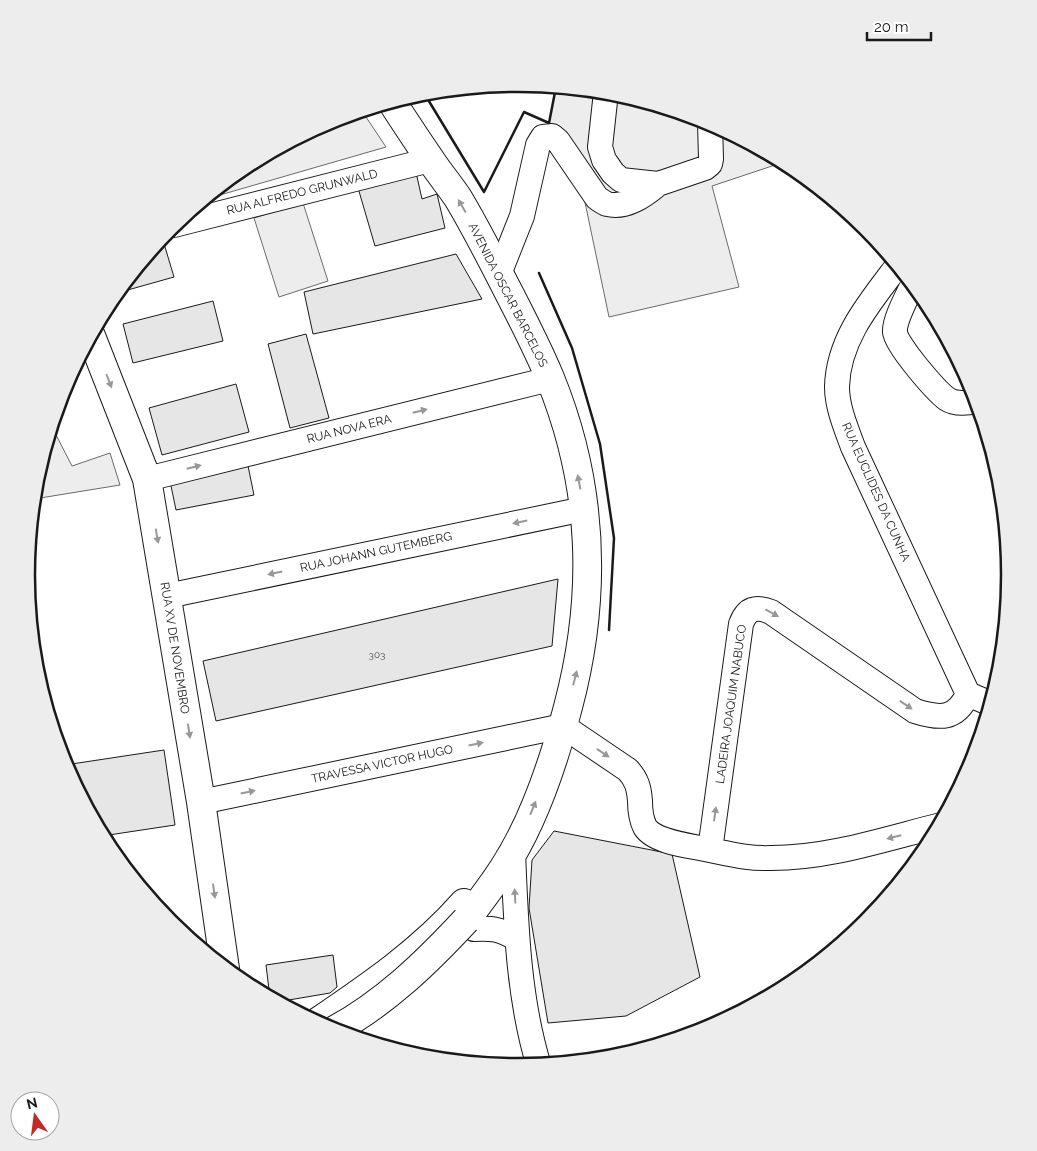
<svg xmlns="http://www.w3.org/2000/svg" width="1037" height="1151" viewBox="0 0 1037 1151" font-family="Raleway,sans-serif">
<rect width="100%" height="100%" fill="#fff"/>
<path fill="#ededed" stroke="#6a6a6a" d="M 556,87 L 615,93 L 707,121 L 784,162 L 712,186 L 739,287 L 609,317 L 582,188 L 584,176 L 549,123 Z
M 362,111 L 386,147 L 213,197 L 212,193 L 245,166 L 330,121 Z
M 303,203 L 328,281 L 279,297 L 254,218 Z
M 52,427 L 72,466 L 110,453 L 120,485 L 34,499 L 36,479 Z"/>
<path fill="#e6e6e6" stroke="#1a1a1a" d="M 415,168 L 422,199 L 437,194 L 445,228 L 375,246 L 356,181 Z
M 162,237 L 174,277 L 117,293 Z
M 456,254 L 482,299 L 313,334 L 304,292 Z
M 213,301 L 223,341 L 133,363 L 123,324 Z
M 306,334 L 329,418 L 290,428 L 268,344 Z
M 236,384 L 249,432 L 162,455 L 149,408 Z
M 248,466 L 254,495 L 176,510 L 170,481 Z
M 558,579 L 552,646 L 216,721 L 203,661 Z
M 164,750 L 175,825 L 102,836 L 65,765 Z
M 554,831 L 672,854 L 700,977 L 626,1016 L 548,1023 L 529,908 L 532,860 Z
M 333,955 L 337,987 L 330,993 L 277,1002 L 270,998 L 266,965 Z"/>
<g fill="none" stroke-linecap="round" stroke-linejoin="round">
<g stroke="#1a1a1a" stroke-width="26">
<path id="minor" d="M 606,92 L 600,147 L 604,160 L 613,173 L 621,180 L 658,184 L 705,168 L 710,164 L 711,159 L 710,123
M 174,225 L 430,160
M 898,265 C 870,302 838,339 837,387 C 837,407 846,428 853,447 L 968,694
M 499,274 L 522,216 L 538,145 L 543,137 L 552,136 L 558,141 L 597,198 C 600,200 604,203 607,204 C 626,209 645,195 658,184
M 913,284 C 908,295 894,320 895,332 C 896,345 936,391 947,399 C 956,405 968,403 977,401
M 147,479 L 550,379
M 167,596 L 584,509
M 968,694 L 991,704
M 201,802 L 563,726 L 628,770 C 637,780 639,788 640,801 C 640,810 641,819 645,827 C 655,843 693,846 710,850 L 741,624 C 747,608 756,606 771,612 L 915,711 C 940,719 956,720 968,694
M 710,850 C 730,854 750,859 771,858 C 829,858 885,839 941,825
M 513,852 C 516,923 518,998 539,1066
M 474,929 C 493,928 500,929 517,939"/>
</g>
<g stroke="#1a1a1a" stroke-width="30">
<path id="major" d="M 392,102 C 405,122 418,142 432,162 C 440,174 450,186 458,198 C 476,228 491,258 507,289 C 522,318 537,347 550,378 C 594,486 598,594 568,707 C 554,761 534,822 503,869 C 492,886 479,903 466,920
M 91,336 L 147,479 L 201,802 L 225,969
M 316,1023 C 369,987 422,951 464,903"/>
</g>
<use href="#minor" stroke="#fff" stroke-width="24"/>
<use href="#major" stroke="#fff" stroke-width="28"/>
<g stroke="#1a1a1a" stroke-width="30" stroke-linecap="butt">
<path id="major-bridge" d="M 333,1031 C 385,1003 427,962 466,920"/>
</g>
<use href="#major-bridge" stroke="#fff" stroke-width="28"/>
<path stroke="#1a1a1a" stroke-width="2.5" d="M 424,93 L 484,192 L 524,112 L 549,123 L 556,87
M 539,273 L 572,348 L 600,444 L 614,538 L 609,630"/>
</g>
<defs><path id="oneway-solid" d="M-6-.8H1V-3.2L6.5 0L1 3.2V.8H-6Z" transform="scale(1.25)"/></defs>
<g fill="#989898">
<use href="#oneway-solid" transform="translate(462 206) rotate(-120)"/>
<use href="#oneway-solid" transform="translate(109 381) rotate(69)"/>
<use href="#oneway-solid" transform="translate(420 411) rotate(-14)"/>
<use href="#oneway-solid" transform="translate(194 467) rotate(-14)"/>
<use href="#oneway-solid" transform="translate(579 482) rotate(-101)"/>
<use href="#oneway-solid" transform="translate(520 522) rotate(168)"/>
<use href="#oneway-solid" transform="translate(157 536) rotate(80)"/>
<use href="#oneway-solid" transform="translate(275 573) rotate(168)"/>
<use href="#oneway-solid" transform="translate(772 613) rotate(29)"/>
<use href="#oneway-solid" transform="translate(575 678) rotate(-76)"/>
<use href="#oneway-solid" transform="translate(906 705) rotate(34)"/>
<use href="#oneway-solid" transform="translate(189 731) rotate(81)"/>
<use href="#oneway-solid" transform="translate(476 744) rotate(-12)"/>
<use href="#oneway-solid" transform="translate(603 753) rotate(34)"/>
<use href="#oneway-solid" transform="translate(248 792) rotate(-12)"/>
<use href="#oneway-solid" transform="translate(533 808) rotate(-68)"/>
<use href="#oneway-solid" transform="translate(715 814) rotate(-82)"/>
<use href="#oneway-solid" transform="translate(894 837) rotate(166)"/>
<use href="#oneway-solid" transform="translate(214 891) rotate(82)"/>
<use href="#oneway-solid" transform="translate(515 896) rotate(-93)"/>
</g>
<g text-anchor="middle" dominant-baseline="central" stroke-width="4" stroke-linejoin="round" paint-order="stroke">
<g font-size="10" fill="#4d4d4d">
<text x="377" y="654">303</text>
</g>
<g font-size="12" fill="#1a1a1a" stroke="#fff">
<text transform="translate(302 192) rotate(-14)">RUA ALFREDO GRUNWALD</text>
<text transform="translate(508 295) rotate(63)">AVENIDA OSCAR BARCELOS</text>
<text transform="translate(349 429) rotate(-14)">RUA NOVA ERA</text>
<text transform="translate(876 492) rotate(66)">RUA EUCLIDES DA CUNHA</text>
<text transform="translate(376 552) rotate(-12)">RUA JOHANN GUTEMBERG</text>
<text transform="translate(175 648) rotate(81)">RUA XV DE NOVEMBRO</text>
<text transform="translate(731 704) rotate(-82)">LADEIRA JOAQUIM NABUCO</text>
<text transform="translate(382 764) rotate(-12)">TRAVESSA VICTOR HUGO</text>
</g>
</g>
<path d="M0 0H1037V1151H0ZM35 575a483 483 0 1 1 966 0a483 483 0 1 1-966 0Z" fill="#ededed" fill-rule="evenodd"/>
<path fill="none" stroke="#1a1a1a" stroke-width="2.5" d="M35 575a483 483 0 1 1 966 0a483 483 0 1 1-966 0Z"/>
<g transform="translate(35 1116) rotate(346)"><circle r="24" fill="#ffffff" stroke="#a3a3a3"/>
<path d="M0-4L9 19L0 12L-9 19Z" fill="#c62828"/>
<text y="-8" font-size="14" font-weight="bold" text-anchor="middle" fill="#1a1a1a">N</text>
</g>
<path d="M867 32v8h64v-8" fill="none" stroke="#1a1a1a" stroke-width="2.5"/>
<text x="874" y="32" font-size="15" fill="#1a1a1a" stroke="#ffffff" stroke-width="4" paint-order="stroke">20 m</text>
</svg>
